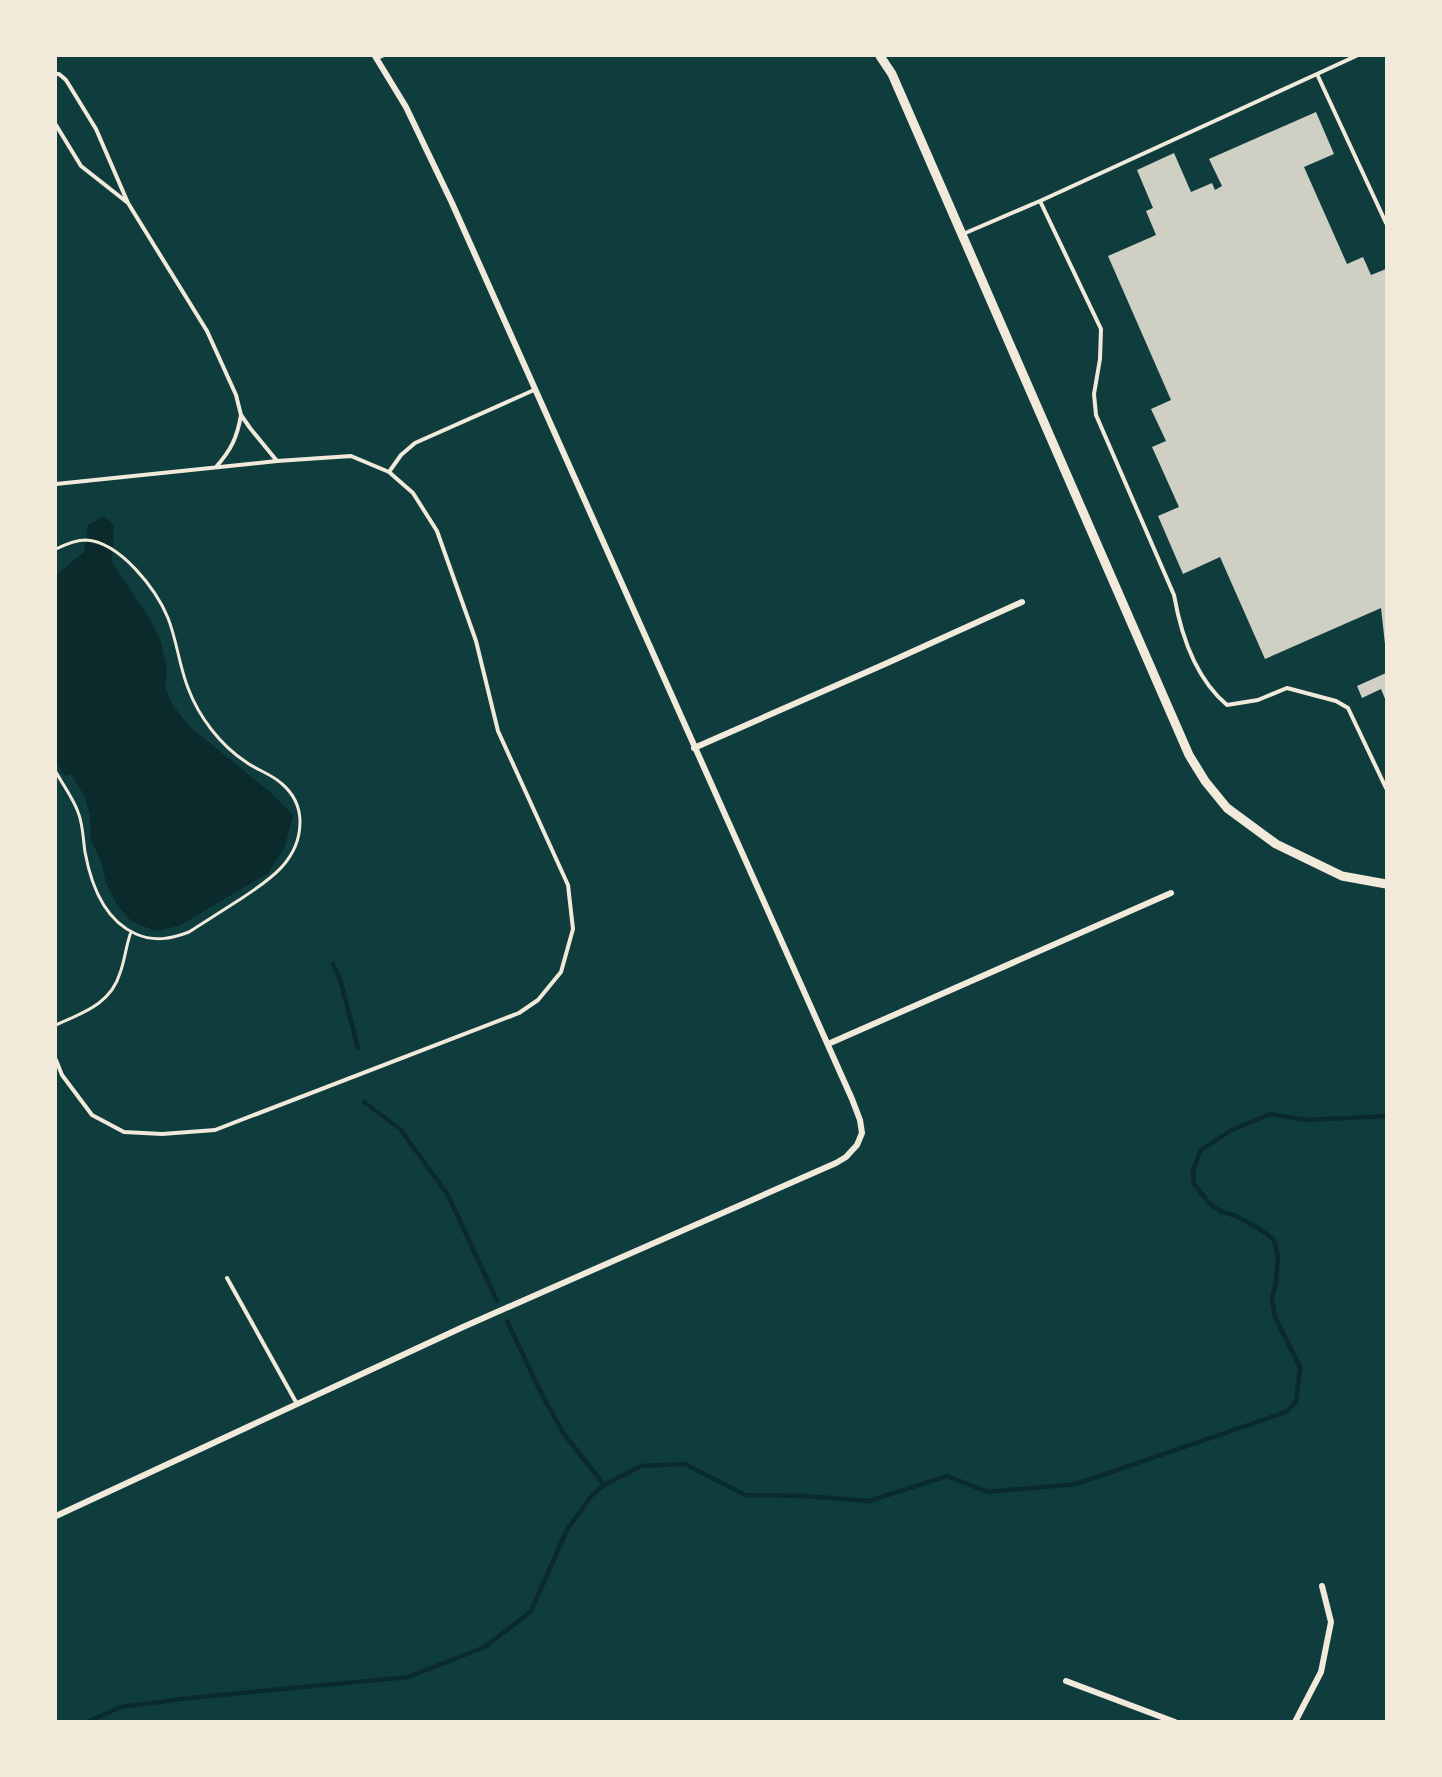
<svg xmlns="http://www.w3.org/2000/svg" width="1442" height="1777" viewBox="0 0 1442 1777" font-family="Georgia,serif">
<rect width="100%" height="100%" fill="#0f3d3e"/>
<path fill="#0a2a2b" d="M 104,516 L 114,525 L 112,562 L 149,618 L 160,639 L 167,669 L 165,687 L 172,704 L 189,726 L 270,792 L 293,815 L 285,847 L 268,873 L 179,926 L 155,931 L 131,921 L 117,905 L 106,883 L 102,864 L 91,840 L 90,816 L 85,797 L 71,774 L 65,776 L 56,762 L 56,575 L 84,552 L 88,525 Z"/>
<g fill="none" stroke-linecap="round" stroke-linejoin="round">
<path stroke="#0a2a2b" stroke-width="4.5" d="M 333,964 L 340,979 L 358,1048
M 364,1102 L 400,1129 L 448,1195 L 497,1301
M 507,1321 L 543,1397 L 564,1434 L 604,1485
M 87,1722 L 121,1707 L 189,1698 L 408,1677 L 485,1647 L 531,1611 L 567,1530 L 592,1495 L 604,1485 L 641,1466 L 685,1464 L 745,1495 L 804,1496 L 869,1501 L 947,1476 L 988,1492 L 1076,1484 L 1286,1412 L 1296,1402 L 1300,1367 L 1275,1317 L 1272,1298 L 1276,1282 L 1278,1257 L 1274,1240 L 1260,1229 L 1236,1216 L 1220,1211 L 1209,1203 L 1194,1184 L 1193,1171 L 1200,1151 L 1230,1131 L 1270,1114 L 1307,1120 L 1386,1116"/>
</g>
<path fill="#cfcfc3" d="M 1316,112 L 1334,154 L 1304,167 L 1347,264 L 1363,257 L 1371,275 L 1386,269 L 1386,644 L 1385,644 L 1381,608 L 1265,659 L 1220,557 L 1183,574 L 1158,516 L 1179,507 L 1152,447 L 1166,441 L 1151,409 L 1171,400 L 1108,256 L 1156,235 L 1146,211 L 1153,208 L 1137,170 L 1174,153 L 1191,192 L 1212,183 L 1215,190 L 1222,186 L 1209,159 Z
M 1386,673 L 1386,701 L 1381,689 L 1362,698 L 1357,686 Z"/>
<g fill="none" stroke-linecap="round" stroke-linejoin="round">
<path stroke="#f1e9da" stroke-width="3" d="M 56,549 C 64,545 75,540 86,540 C 120,542 156,589 168,618 C 177,641 179,665 188,688 C 199,717 220,745 246,762 C 257,770 271,774 281,783 C 293,793 300,806 300,822 C 300,861 268,881 239,900 C 222,911 206,921 189,932 C 171,939 154,942 136,934 C 104,920 91,885 85,852 C 83,839 83,824 78,812 C 73,798 63,785 56,772
M 56,1025 C 82,1013 111,1004 120,973 C 125,960 126,945 131,932"/>
<path stroke="#f1e9da" stroke-width="4" d="M 1356,56 L 1317,74 L 1386,223
M 377,58 L 382,56
M 56,74 L 59,74 L 66,80 L 96,129 L 128,203 L 81,166 L 56,125
M 1040,201 L 1101,329 L 1100,359 L 1094,394 L 1096,415 L 1174,595 C 1181,635 1195,678 1227,705 L 1258,700 L 1287,688 L 1336,701 L 1348,708 L 1386,788
M 128,203 L 207,331 L 236,395 L 241,415 L 250,428 L 277,461
M 963,234 L 1040,201 L 1317,74
M 216,467 C 231,450 237,438 241,415
M 389,472 L 401,455 L 415,443 L 534,390
M 56,484 L 277,461 L 351,456 L 389,472 L 413,493 L 437,531 L 476,641 L 498,731 L 568,885 L 573,929 L 561,972 L 538,1000 L 519,1013 L 215,1130 L 162,1134 L 124,1132 L 92,1115 L 62,1075 L 56,1060
M 227,1278 L 297,1404"/>
<path stroke="#f1e9da" stroke-width="6" d="M 694,748 L 885,664 L 1022,602
M 828,1044 L 1171,893
M 56,1516 L 463,1327 L 836,1163 L 846,1157 L 857,1145 L 862,1133 L 860,1120 L 852,1099 L 452,203 L 406,107 L 375,56
M 1066,1681 L 1175,1722
M 1295,1722 L 1321,1672 L 1331,1622 L 1322,1586"/>
<path stroke="#f1e9da" stroke-width="9" d="M 880,56 L 892,74 L 1189,755 L 1205,781 L 1227,808 L 1276,844 L 1342,876 L 1386,884"/>
</g>
<rect width="1442" height="1777" fill="none" stroke="#f1e9da" stroke-width="114"/>
</svg>
